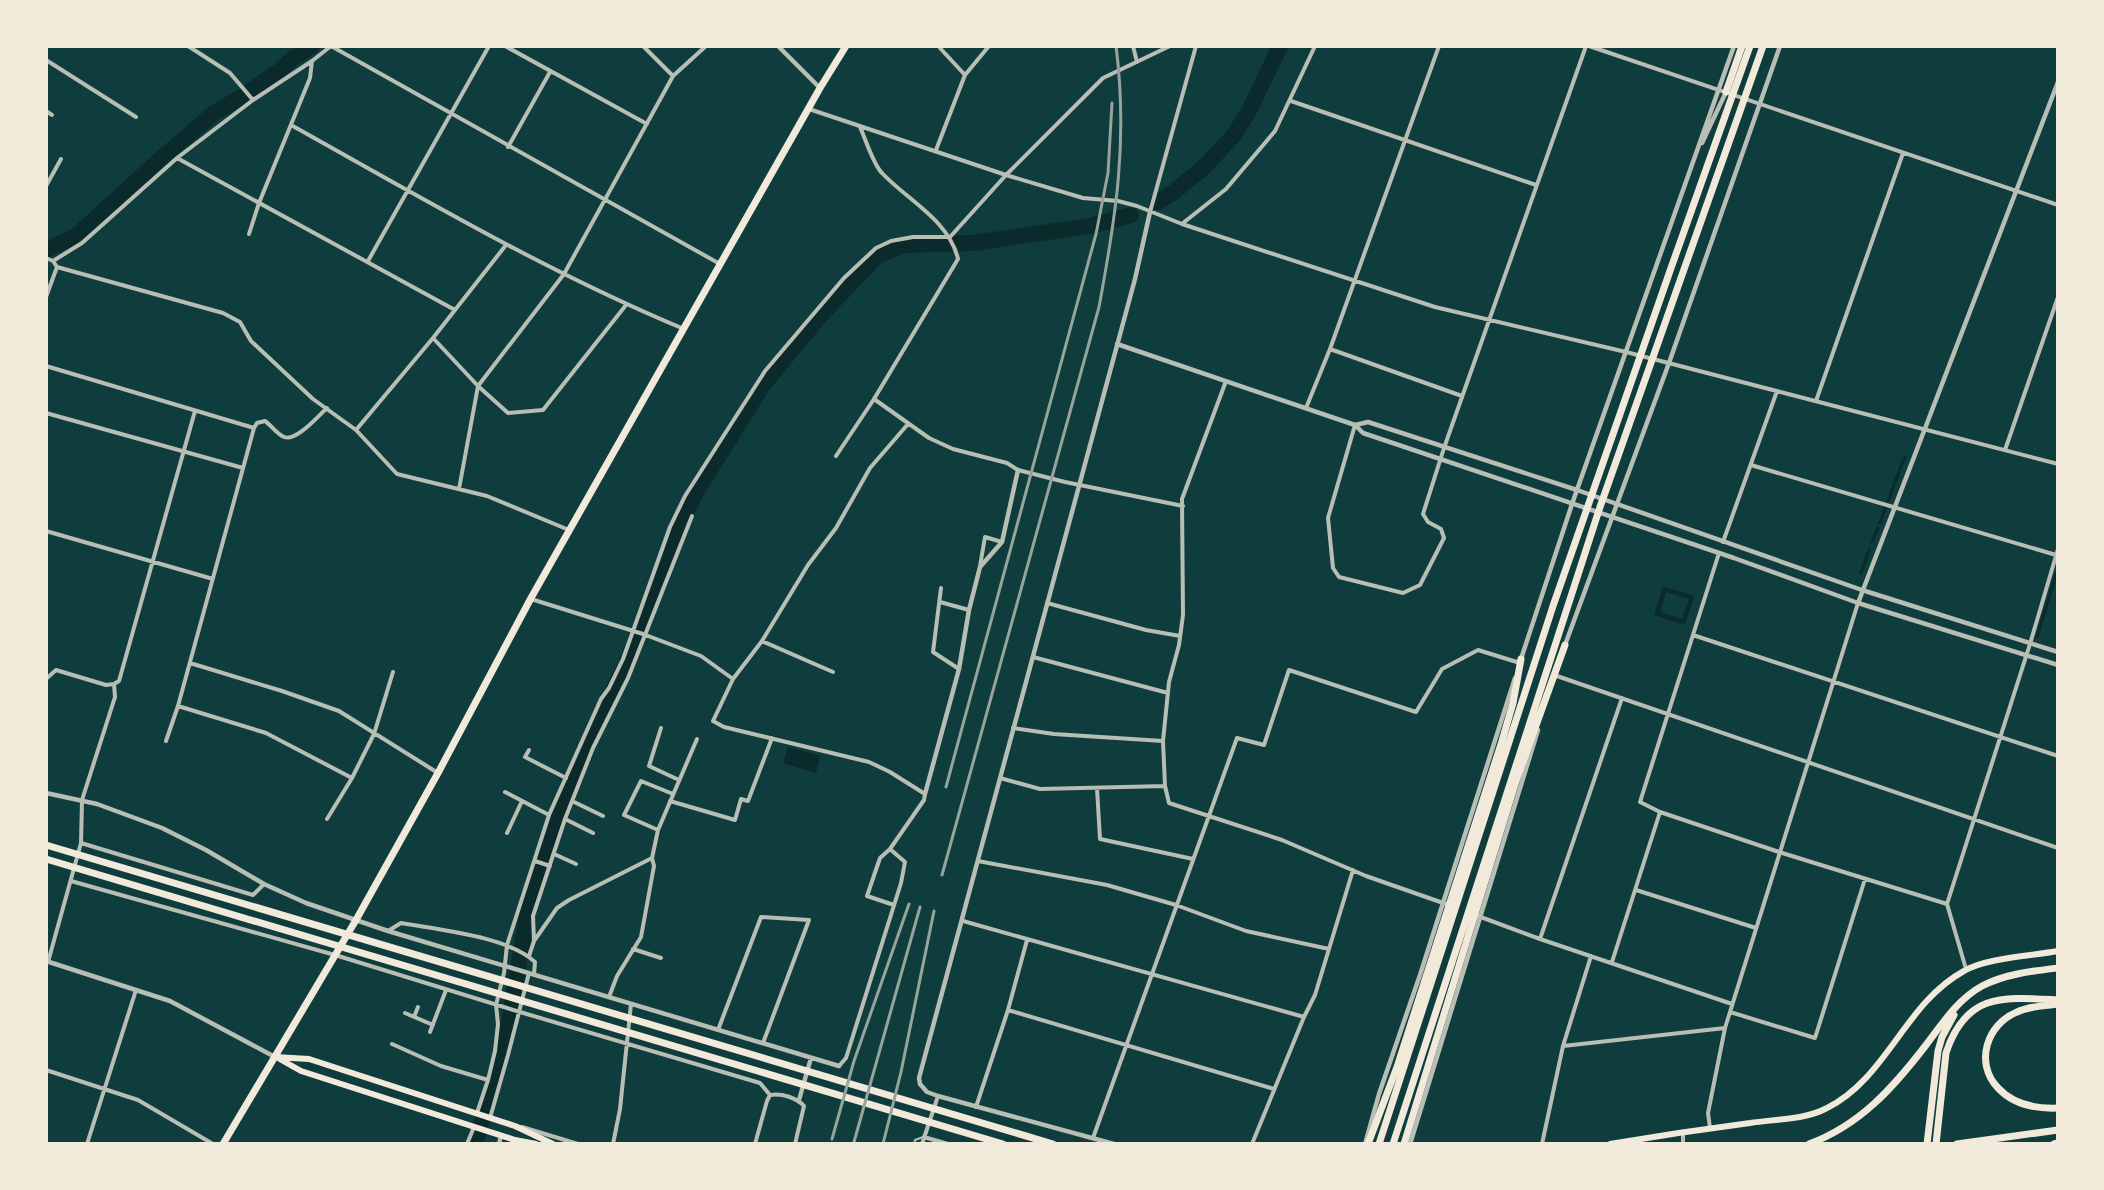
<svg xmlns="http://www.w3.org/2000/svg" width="2104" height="1190" viewBox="0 0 2104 1190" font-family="Arial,sans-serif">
<rect width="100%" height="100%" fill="#0f3d3e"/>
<path fill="#0a2a2b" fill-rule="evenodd" d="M 1663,586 L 1694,596 L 1685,625 L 1654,615 ZM 1666,592 L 1689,599 L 1682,619 L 1660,612 Z
M 788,747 L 820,756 L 816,773 L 783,763 Z"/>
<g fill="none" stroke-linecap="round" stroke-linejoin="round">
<path stroke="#0a2a2b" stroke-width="3" d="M 1900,469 L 1905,457
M 1888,501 L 1899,472
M 1880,523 L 1885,508
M 1872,542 L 1878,528
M 1861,573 L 1869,550
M 2037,637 L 2058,568"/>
<path stroke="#0a2a2b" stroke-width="16" d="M 1158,202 L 1174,192 L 1204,167 L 1234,135 L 1249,111 L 1280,46
M 46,250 L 76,236 L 165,155 L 214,113 L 240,98 L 279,71 L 293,58 L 312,46
M 475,1144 L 500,1062 L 509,1022 L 527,915 L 560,816 L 599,718 L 625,667 L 672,544 L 696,492 L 763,385 L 820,316 L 877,256 L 903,245 L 973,243 L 1090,226 L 1131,215"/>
<path stroke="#b8beb3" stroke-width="2" d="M 914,1144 L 915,1140 L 923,1137"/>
<path stroke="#b8beb3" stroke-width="4" d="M 188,46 L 230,73 L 253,100
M 505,46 L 647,124
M 643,46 L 673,76
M 942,46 L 940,48 L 965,75
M 1133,46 L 1137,62
M 1589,46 L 2058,205
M 46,60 L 136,117
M 1291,101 L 1536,185
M 809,109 L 1006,175 L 1083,198 L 1118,201 L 1137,206 L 1182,224 L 1435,307 L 1626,352 L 2058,464
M 46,111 L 52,115
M 291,125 C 420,197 547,272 684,329
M 508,147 L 550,72
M 936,150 L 965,75 L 989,46
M 177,158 L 455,310
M 46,186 L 61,159
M 1150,212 L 1196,46
M 1183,223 L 1226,189 L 1275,131 L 1315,46
M 249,234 L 259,203 L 310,78 L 312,61
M 46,258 L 53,261 L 57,267 L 46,297
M 53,261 L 82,243 L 177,158 L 253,100 L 312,61 L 331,46 L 720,264
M 368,261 L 489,46
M 57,267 L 223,313 L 240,322 L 251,341 L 313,399 L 356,430 L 397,474 L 487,496 L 569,530
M 433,338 L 478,386 L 508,413 L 543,410 L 626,305
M 1330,349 L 1462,396
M 46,366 L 254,428
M 1226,381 L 1182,499 L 1183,615 L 1179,645 L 1169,682 L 1163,741 L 1165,786 L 1169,803 L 1282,840 L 1366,876 L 1446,904
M 874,399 L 929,438 L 953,449 L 1007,463 L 1018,470 L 1065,482 L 1183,506
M 1816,401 L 1903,153
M 1306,408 L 1330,349 L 1439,46
M 46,413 L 243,468
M 1355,425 L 1328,518 L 1333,568 L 1339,577 L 1403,593 L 1420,585 L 1444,538 L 1441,529 L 1428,522 L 1423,514 L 1444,448 L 1586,46
M 356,430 L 433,338 L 506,245
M 2005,450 L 2058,297
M 836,456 L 874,399 L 958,259 C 949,220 907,200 882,173 C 873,164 866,140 860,127
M 1751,465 L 2056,555
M 459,489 L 478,386 L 564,274 L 673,76 L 706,46
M 46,531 L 213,579
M 1723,542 L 1777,391
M 1719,553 L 1640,802 L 1660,812 L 1779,852 L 1947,904 L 1966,969
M 980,566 L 985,537 L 1002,542
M 941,588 L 933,652 L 959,669
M 531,599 L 643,634 L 701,656 L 733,679
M 940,602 L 969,610
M 1047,603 L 1146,630 L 1180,636
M 1693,635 L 2058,756
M 762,641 L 833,672
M 1033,657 L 1168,693
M 190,663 L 282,691 L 339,711 L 438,773
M 1554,675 L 2058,848
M 46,679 L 56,670 L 106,685 L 114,684 L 119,681 L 195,411
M 178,706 L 266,733 L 352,778
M 661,728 L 649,766 L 679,780
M 1013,728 L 1054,734 L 1163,741
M 166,741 L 178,706 L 254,428 L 257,423 L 265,421 C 271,425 277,434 284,437 C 296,442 318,416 327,408
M 529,750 L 525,757 L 566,778
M 1000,778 L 1040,789 L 1165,786
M 1097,788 L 1100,839 L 1193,859
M 505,792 L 549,815
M 572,801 L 603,816
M 670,801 L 735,820 L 741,799 L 748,801 L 772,738
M 327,819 L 352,778 L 374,734 L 393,672
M 565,819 L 593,833
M 658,830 L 624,815 L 641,781 L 673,794
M 507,833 L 522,801
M 81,843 L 253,895 L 264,884
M 554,854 L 576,864
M 535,861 L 550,866
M 978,861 L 1107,885 L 1176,905 L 1246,931 L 1329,949
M 71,881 L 335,955 L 520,1012 L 760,1083 L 770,1095
M 1636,890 L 1756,928
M 1947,904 L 2030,644 L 2058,549
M 894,905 L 867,896 L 880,858 L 890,849 L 924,800 L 925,794 L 890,772 L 869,762 L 724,727 L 713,721 L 733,679 L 762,641 L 808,565 L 836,528 L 870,468 L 908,424
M 1478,916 L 1540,939 L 1732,1004
M 963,921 L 1304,1017
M 388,931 L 401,923 C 439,930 507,936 535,962 L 534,974
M 1540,939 L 1622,698
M 534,941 L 557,908 L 569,900 L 652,858 L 658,830 L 697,739
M 633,949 L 661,958
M 529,956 L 534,941 L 533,916 L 565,819 L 593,748 L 628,678 L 692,516
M 48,962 L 81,843 L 82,800 L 115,697 L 114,684
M 1612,962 L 1660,812
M 609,997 L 617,976 L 641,937 L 654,866 L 652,858
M 1008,1010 L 1274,1089
M 1730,1012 L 1815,1038 L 1865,879
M 405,1013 L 433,1025
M 414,1017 L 418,1007
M 718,1030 L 761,917 L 809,920 L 763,1043
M 430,1032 L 446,990
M 392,1044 L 441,1066 L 488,1080
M 1563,1046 L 1725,1028
M 839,1066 L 846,1058 L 901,883 L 905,862 L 890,849
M 46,1070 L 138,1100 L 213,1144
M 976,1107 L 1008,1010 L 1027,940
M 477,1113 L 488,1080 L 495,1051 L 498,1024 L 496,1005 L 504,973 L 507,945 L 549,815 L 601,699 L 609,688 L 623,659 L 670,527 L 685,496 L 765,371 L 844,278 L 876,248 L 891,241 L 913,237 L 950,237 L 1006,175 L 1103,78 L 1170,46
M 490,1118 L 508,1055 L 529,973
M 522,1127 L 578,1144
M 1710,1128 L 1708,1113 L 1725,1028 L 1858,603
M 1683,1132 L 1683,1144
M 924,1137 L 948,1144
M 1093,1138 L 1237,738 L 1264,745 L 1289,670 L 1416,712 L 1442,669 L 1478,650 L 1520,663
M 87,1144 L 136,990
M 467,1144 L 474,1127
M 613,1144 L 620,1109 L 631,1004
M 755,1144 L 767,1101 L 770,1095 C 782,1093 797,1098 804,1106 L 795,1144
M 922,1144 L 938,1096
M 1252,1144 L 1304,1017 L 1315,995 L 1353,870
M 1542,1144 L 1563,1046 L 1591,956"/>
<path stroke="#b8beb3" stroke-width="4.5" d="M 778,46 L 820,88
M 1702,143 L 1726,92
M 1117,344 L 1355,425 L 1363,433 L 1734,558 L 1858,603 L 2058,665
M 1355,425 L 1368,422 L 1577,490 L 1862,590 L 2058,652
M 1858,603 L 2058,82
M 1565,645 L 1669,363 L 1780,46
M 1520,662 L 1572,504 L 1734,46
M 46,793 L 97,804 L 162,828 L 206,850 L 264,884 L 306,903 L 388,931 L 839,1066
M 925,794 L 959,669 L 969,610 L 980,567 L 1002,542 L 1018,470
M 46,961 L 170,1001 L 275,1057
M 799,1100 L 811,1058
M 499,1144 L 501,1136
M 1114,1144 L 938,1096 L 927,1092 L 920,1084 L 919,1078 L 1135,279 L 1150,212
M 1365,1144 L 1379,1094 L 1420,975 L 1515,678
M 1410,1144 L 1538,730"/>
<path stroke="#f1e9da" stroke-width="6" d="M 275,1057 L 309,1059 L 515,1126 L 553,1144
M 278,1058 L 301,1071 L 515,1140 L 536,1144
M 1610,1144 C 1657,1136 1704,1129 1750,1123 C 1775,1119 1805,1120 1827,1108 C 1887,1078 1905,1003 1964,971 C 1986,958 2031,956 2058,951"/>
<path stroke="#f1e9da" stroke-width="7" d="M 223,1144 L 356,920 L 438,773 L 531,598 L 820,88 L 846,46"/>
<path stroke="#f1e9da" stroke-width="7" d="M 1726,92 L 1742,46
M 46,845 L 1053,1144
M 46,859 L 1003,1144
M 2058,1004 C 2044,1006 2029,1006 2017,1012 C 1987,1024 1974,1063 1998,1088 C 2013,1104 2036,1109 2058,1108
M 1368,1144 L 1397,1067 L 1502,741 L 1513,703 L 1521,659
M 1379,1144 L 1553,606 L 1671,268 L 1750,46
M 1393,1144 L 1600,507 L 1763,46
M 1404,1144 L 1516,781 L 1565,645
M 1809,1144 C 1860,1125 1893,1088 1926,1045 C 1942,1024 1958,999 1982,986 C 2005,974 2032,971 2058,968
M 1927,1144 L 1938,1051 L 1942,1037 L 1954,1015
M 1936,1144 L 1946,1053 C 1966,992 2004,997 2058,1000
M 1957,1144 L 2058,1130
M 2054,1144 L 2058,1143"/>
<path stroke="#97a49c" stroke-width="3" d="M 946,787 L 1096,234 L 1108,173 L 1112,103
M 942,875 L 1099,307 C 1116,216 1128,140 1116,46
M 832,1139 L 854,1061 L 909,904
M 854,1142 L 920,907
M 883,1144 L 901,1072 L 934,911"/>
</g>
<rect width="2104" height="1190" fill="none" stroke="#f1e9da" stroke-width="96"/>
</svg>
